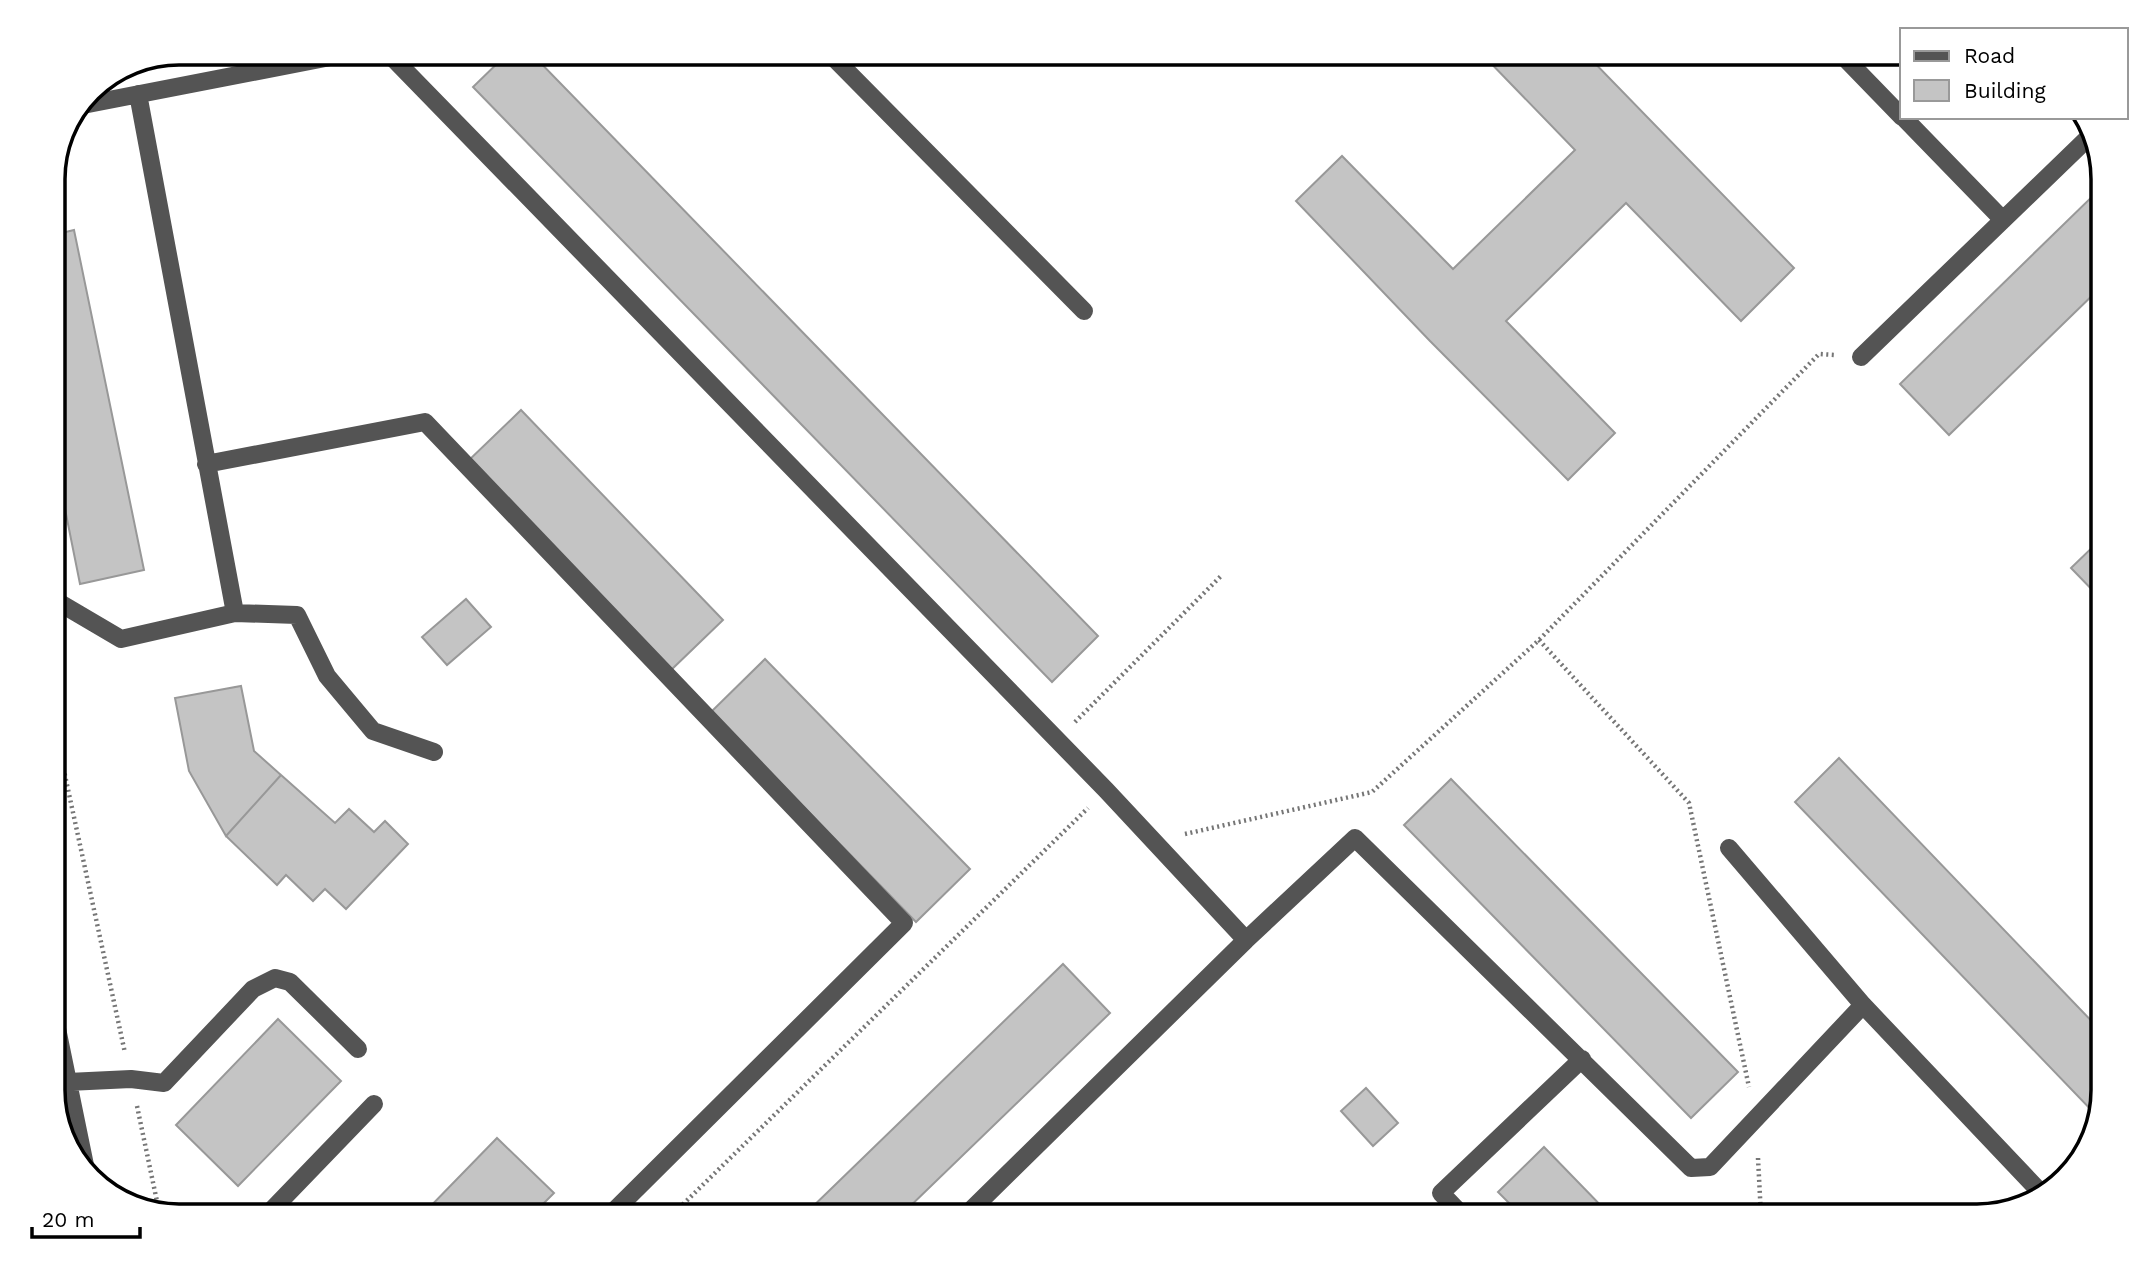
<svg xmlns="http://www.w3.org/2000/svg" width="2156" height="1269" viewBox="0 0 2156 1269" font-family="'Work Sans',sans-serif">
<rect width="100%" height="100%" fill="#fff"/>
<path fill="#c4c4c4" stroke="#989898" stroke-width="2" d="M 509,52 L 530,52 L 1098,636 L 1052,682 L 473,87 Z
M 726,52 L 752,52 L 739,65 Z
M 1480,52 L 1584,52 L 1794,268 L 1741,321 L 1626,203 L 1506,321 L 1615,433 L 1568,480 L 1430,341 L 1296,201 L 1342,156 L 1453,269 L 1575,150 Z
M 2103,186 L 2103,285 L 1949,435 L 1900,384 Z
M 74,230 L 144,570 L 80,584 L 53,449 L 53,235 Z
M 521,410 L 723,620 L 669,672 L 467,462 Z
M 2103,537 L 2103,601 L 2071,568 Z
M 466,599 L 491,627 L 447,665 L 422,637 Z
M 765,659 L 970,869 L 916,922 L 711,712 Z
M 241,686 L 254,751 L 281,775 L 226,836 L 189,771 L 175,698 Z
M 1839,758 L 2103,1033 L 2103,1091 L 2097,1116 L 1795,802 Z
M 281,775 L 335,823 L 349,809 L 374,832 L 385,821 L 408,844 L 346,909 L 325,889 L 313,901 L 286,875 L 277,885 L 226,836 Z
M 1451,779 L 1738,1072 L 1691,1118 L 1404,825 Z
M 1063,964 L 1110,1013 L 900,1216 L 803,1216 Z
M 278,1019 L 341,1081 L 238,1186 L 176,1125 Z
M 1366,1088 L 1398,1123 L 1373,1146 L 1341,1111 Z
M 497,1138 L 554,1193 L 531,1216 L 421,1216 Z
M 1544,1147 L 1611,1216 L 1522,1216 L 1498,1192 Z"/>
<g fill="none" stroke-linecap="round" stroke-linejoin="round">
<path stroke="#767676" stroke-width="4.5" stroke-dasharray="2 3.5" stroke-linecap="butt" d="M 1539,640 L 1689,803 L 1749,1087
M 53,720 L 125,1053
M 1075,722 L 1221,576
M 1185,834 L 1372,792 L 1539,640 L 1819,354 L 1835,355
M 137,1106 L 159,1211
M 1758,1158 L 1761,1216
M 671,1216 L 1088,808"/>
<path stroke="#545454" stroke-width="18" d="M 387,52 L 1106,790 L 1246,940
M 828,52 L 1084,311
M 1839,52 L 1902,117
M 138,94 L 235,613 L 297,615 L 327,676 L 373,731 L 434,752
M 83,105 L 356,52
M 1903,117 L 2003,220
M 1861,357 L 2092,134
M 206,464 L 425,422 L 904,923 L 609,1216
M 53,599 L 121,639 L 235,613
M 1729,848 L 1863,1005 L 2044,1196
M 53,1009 L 86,1170
M 68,1082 L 131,1079 L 164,1083 L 253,989 L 275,978 L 290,982 L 358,1049
M 266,1216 L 374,1104
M 965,1216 L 1246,940 L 1355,838 L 1691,1168 L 1710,1167 L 1863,1005
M 1463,1216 L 1441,1193 L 1582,1059"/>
</g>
<path d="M0 0H2156V1269H0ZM179 65H1977A114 114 0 0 1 2091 179V1090A114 114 0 0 1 1977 1204H179A114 114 0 0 1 65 1090V179A114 114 0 0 1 179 65Z" fill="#fff" fill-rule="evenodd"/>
<path fill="none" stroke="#000" stroke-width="3.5" d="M179 65H1977A114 114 0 0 1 2091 179V1090A114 114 0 0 1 1977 1204H179A114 114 0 0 1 65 1090V179A114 114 0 0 1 179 65Z"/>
<rect x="1900" y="28" width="228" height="91" fill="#ffffff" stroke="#999999" stroke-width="2"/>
<rect x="1914" y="51" width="35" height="10" fill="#545454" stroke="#999999" stroke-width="2"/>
<text x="1964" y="63" font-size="21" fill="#000000">Road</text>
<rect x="1914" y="80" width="35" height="21" fill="#c4c4c4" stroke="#999999" stroke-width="2"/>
<text x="1964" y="98" font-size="21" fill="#000000">Building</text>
<path d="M32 1227v10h108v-10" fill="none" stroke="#000000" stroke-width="3.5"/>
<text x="42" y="1227" font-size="21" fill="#000000" stroke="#ffffff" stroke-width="5" paint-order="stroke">20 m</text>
</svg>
